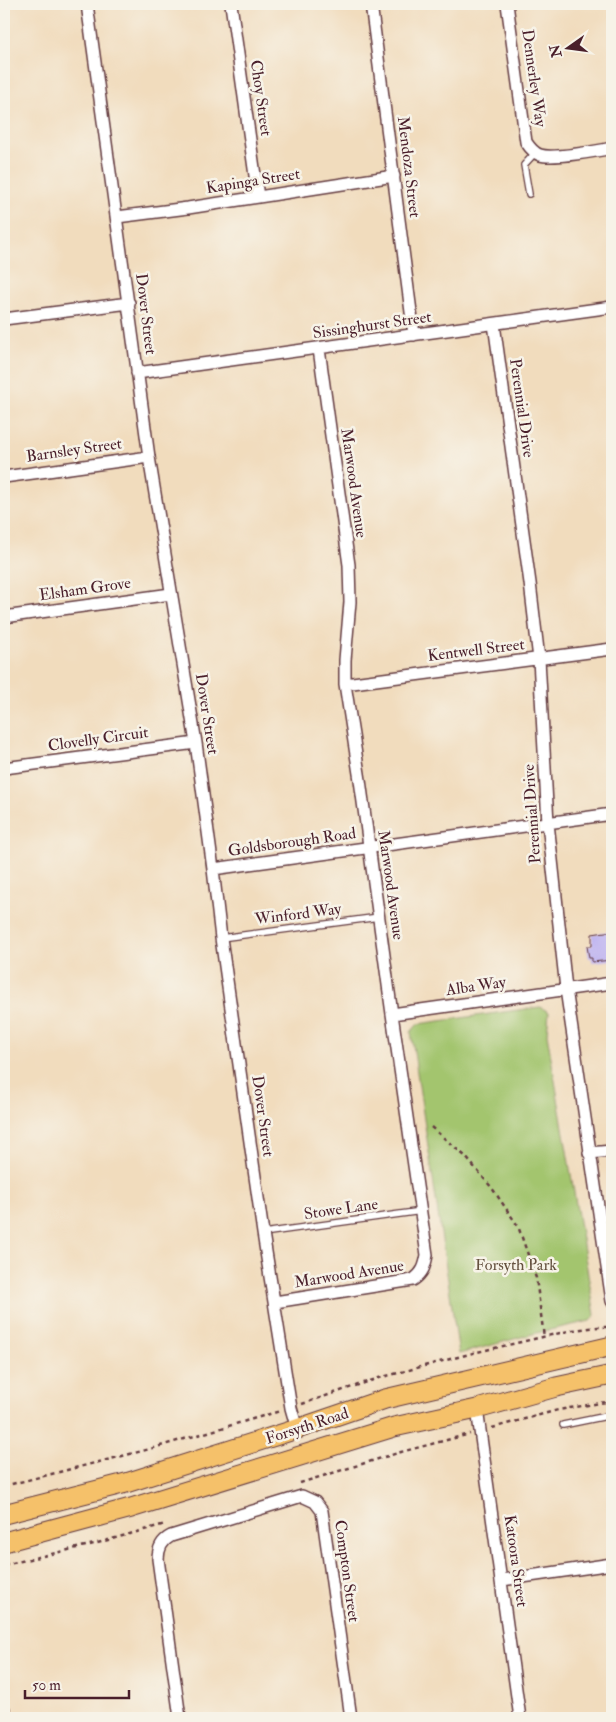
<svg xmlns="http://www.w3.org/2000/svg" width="616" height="1722" viewBox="0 0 616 1722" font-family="'IM FELL Double Pica',serif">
<rect width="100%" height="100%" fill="#f7f3e8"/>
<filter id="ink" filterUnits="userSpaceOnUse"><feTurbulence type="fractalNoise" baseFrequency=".02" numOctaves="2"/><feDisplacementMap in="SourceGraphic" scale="10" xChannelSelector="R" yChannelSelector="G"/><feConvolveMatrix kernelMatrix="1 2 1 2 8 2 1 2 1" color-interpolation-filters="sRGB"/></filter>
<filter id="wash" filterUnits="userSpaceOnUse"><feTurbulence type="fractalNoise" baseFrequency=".0096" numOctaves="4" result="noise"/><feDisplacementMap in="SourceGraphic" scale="20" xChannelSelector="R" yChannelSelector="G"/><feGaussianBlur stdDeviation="1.12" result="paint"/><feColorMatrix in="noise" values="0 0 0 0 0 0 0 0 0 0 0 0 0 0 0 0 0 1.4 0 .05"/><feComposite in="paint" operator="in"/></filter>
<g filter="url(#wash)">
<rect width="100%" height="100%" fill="#f1dcbd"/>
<path fill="#a3c56e" stroke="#76724c" d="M 540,1007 L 549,1012 L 547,1034 L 595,1315 L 590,1321 L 536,1333 L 459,1354 L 411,1032 L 418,1024 Z"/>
<g id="blocks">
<path fill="#bcb1f1" d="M 612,931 L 612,960 L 592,962 L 592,958 L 589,958 L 587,946 L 592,946 L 592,934 Z"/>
</g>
</g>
<g filter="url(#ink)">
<use href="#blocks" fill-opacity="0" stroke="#633b41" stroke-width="1"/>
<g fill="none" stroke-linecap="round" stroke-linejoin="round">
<g stroke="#633b41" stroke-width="8">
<path id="service" d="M 529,194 L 524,165 L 535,153
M 221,938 L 379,917
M 263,1233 L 422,1211
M 563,1425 L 612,1415"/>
</g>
<g stroke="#633b41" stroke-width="14">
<path id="minor" d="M 87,4 L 149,457 L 196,743 L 213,869 L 221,938 L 263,1233 L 291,1408 L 297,1429
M 231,4 L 258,197
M 371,4 L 414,335
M 507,4 L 526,142 C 530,148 534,153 540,155 C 552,159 598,151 612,148
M 117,217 L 188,208 L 394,176
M 4,319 L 129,303
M 494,324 L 530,583 L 539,659 L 548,823 L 566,989 L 612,1301
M 137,373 L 612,307
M 4,477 L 149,457
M 4,617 L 171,594
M 345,684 L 612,649
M 4,768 L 196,743
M 213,869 L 612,814
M 392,1014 L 612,983
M 589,1153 L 612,1151
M 275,1302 L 413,1280 C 423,1273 425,1266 427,1255 L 392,1014 L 360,780 L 345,684 L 345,660 L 350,602 L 349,565 L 319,349
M 477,1409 L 520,1718
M 502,1580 L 612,1564
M 4,1710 L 5,1718
M 180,1718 L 158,1559 C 158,1549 161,1541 171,1536 L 302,1496 L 315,1502 L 322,1511 L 351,1718"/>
</g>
<g stroke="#633b41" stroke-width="21">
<path id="trunk" d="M 4,1514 L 126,1483 L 297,1429 L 385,1399 L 612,1346
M 4,1542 L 131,1508 L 394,1427 L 477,1409 L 556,1387 L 612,1375"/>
</g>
<path stroke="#633b41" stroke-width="2.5" stroke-dasharray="4 4" stroke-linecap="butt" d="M 431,1127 L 465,1156 L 492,1188 L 518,1226 L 536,1278 L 544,1337
M 302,1404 L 379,1378 L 473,1353 L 573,1330 L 598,1327 L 612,1327
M 492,1428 L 558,1410 L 612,1401
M 300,1483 L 401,1452 L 470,1434
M 4,1486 L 150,1449 L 280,1411
M 4,1565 L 94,1544 L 165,1524"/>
<use href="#service" stroke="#fff" stroke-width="5.5"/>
<use href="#minor" stroke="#fff" stroke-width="11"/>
<use href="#trunk" stroke="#f5c16b" stroke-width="19"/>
</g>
</g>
<g text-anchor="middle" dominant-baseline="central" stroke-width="5" stroke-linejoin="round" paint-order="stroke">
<g font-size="16" fill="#4a1f2b" stroke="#f7f3e8">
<text transform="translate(534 78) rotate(82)">Dennerley Way</text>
<text transform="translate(261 98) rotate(82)">Choy Street</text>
<text transform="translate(409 167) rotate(83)">Mendoza Street</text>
<text transform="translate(253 181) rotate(-9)">Kapinga Street</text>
<text transform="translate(146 314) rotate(83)">Dover Street</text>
<text transform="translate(372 325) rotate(-8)">Sissinghurst Street</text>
<text transform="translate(522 408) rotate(82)">Perennial Drive</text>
<text transform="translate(74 450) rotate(-8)">Barnsley Street</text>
<text transform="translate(354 483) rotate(82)">Marwood Avenue</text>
<text transform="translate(85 589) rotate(-8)">Elsham Grove</text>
<text transform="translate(476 650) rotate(-7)">Kentwell Street</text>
<text transform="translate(207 714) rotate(81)">Dover Street</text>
<text transform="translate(98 739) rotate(-8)">Clovelly Circuit</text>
<text transform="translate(532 814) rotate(-94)">Perennial Drive</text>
<text transform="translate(292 842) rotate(-8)">Goldsborough Road</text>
<text transform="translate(391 885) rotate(82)">Marwood Avenue</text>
<text transform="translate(298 914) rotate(-7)">Winford Way</text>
<text transform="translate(476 986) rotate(-8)">Alba Way</text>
<text transform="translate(263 1116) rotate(82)">Dover Street</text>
<text transform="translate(341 1209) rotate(-8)">Stowe Lane</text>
<text transform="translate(349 1274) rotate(-9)">Marwood Avenue</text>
<text transform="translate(307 1426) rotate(-18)">Forsyth Road</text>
<text transform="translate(516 1561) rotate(82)">Katoora Street</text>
<text transform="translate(347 1571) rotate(82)">Compton Street</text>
</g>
<g font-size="16" fill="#65513f" stroke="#f7f3e8">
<text x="516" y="1265">Forsyth Park</text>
</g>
</g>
<rect width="616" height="1722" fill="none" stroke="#f7f3e8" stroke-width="20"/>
<g transform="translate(568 48) rotate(256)" stroke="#f7f3e8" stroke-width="4" paint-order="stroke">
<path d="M0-4L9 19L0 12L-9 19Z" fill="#4a1f2b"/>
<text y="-8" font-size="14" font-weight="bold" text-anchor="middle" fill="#4a1f2b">N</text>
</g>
<path d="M25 1690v8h104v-8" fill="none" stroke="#4a1f2b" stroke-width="2.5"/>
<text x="32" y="1690" font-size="15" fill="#4a1f2b" stroke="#f7f3e8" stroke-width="4" paint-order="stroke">50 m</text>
</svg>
